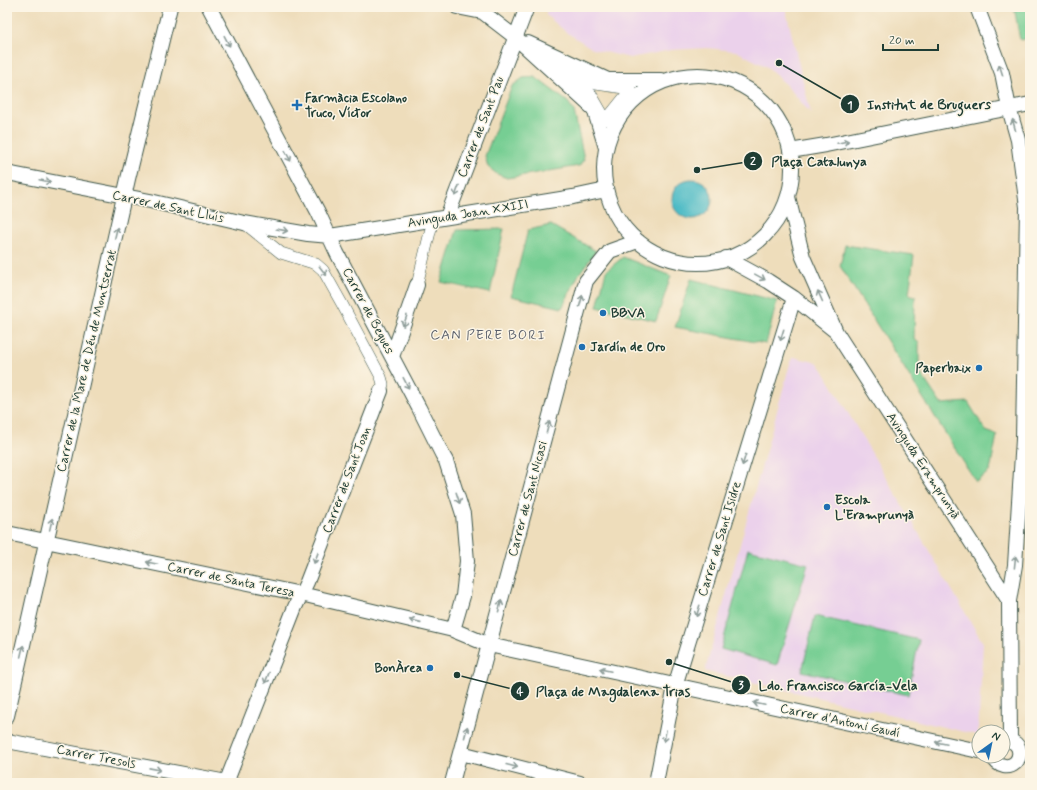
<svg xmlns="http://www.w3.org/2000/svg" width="1037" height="790" viewBox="0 0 1037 790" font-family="Mynerve,sans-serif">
<rect width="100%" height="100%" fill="#fcf5e5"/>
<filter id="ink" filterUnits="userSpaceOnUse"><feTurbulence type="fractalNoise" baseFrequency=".025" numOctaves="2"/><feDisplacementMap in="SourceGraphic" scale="8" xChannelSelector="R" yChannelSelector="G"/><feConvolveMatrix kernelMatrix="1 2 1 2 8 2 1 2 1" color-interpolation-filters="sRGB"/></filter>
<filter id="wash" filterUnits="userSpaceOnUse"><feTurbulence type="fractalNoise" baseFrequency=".012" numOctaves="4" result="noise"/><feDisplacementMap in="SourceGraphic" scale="16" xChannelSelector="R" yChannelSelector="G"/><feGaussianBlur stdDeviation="0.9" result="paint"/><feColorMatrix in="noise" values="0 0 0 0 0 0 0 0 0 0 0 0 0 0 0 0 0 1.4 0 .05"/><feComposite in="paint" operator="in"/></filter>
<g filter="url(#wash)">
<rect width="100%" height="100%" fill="#edb"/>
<path fill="#ebd1eb" d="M 547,7 L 785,7 L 811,114 L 790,89 L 769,68 L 736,51 L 707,48 L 671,50 L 630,58 L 593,49 L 566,32 L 546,15 Z
M 794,357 L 818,363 L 823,370 L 983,643 L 978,735 L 705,671 L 790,364 Z"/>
<path fill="#76ce93" stroke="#4a8664" d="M 1014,7 L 1030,7 L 1030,38 L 1020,40 Z
M 535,77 L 568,102 L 574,111 L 584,159 L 579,166 L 507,178 L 497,174 L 488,167 L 485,156 L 512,86 L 523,78 Z
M 551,225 L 596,251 L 579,274 L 562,308 L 511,296 L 528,230 Z
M 504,229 L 490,293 L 441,282 L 457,230 Z
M 845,245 L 914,255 L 909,294 L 915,296 L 914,339 L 919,343 L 919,371 L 941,404 L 968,402 L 986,431 L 997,435 L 990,471 L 976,482 L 840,266 Z
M 623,257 L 671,276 L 656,321 L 597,307 L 606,271 Z
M 691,279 L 777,301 L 766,344 L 675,327 Z
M 748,549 L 808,564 L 777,665 L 721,649 Z
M 815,616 L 919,640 L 908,695 L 802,671 Z"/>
<path fill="#4dbbc6" stroke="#367c7d" d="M672 199a20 20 0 1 1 40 0a20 20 0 1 1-40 0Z"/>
</g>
<g filter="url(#ink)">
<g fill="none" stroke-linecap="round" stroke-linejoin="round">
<g stroke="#3e5548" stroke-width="12">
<path id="pedestrian" d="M 529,45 L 596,84 L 631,89 L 606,120 L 591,94 Z
M 244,223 L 281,253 L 316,264 L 323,270 L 342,304 L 381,377 L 383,384 L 381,391
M 417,285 L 433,220"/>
</g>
<g stroke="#3e5548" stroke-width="16">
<path id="minor" d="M 209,7 L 318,212 L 337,253 L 419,408 L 442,454 L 446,461 L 463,514 L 467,561 L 463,596 L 453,630
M 457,7 L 482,12
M 476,7 L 515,37 L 594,109 L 606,148
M 977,7 L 1002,73 L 1009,108 L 1018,140 L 1027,207 L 1023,439 L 1015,565 L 1009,601 L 1010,740
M 528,43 L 608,80 L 661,80
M604 169a94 94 0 1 1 188 0a94 94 0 1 1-188 0Z
M 790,151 L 826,145 L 1030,104
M 7,173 L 150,201 L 244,223 L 308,234 L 330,236 L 573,197 L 606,190
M 788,197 L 803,257 L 836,332 L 1009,601
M 447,217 L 527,7
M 726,258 L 768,281 L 794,298 L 834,330
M 392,357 L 417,285
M 7,533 L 301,594 L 453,630 L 489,645 L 979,751
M 7,716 L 128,179 L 170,7
M 7,741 L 232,783
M 461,753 L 580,783
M 993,756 C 995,761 998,765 1004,766 C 1023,769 1026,738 1003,740
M 226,783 L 295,607 L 307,582 L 381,391
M 452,783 L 586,281 L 610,251 L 638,241
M 656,783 L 675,686 L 794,298"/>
</g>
<use href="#pedestrian" stroke="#fff" stroke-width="11"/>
<use href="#minor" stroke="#fff" stroke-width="14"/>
</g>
<defs><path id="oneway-shaft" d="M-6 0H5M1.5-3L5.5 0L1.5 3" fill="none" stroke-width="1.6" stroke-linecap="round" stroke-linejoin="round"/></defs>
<g stroke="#8f9e9a">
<use href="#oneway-shaft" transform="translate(227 41) rotate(62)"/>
<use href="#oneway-shaft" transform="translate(1001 70) rotate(-108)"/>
<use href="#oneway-shaft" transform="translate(1014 125) rotate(-105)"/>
<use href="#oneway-shaft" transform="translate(843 142) rotate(-12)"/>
<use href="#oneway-shaft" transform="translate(288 156) rotate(62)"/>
<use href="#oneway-shaft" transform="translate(45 181) rotate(12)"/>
<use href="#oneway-shaft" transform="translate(457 191) rotate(110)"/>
<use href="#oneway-shaft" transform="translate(282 230) rotate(10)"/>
<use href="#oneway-shaft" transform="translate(116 233) rotate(-77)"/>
<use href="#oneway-shaft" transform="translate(323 271) rotate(52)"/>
<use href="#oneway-shaft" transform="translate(760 277) rotate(29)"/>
<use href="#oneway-shaft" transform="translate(820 296) rotate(-114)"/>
<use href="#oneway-shaft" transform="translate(581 301) rotate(-75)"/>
<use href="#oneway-shaft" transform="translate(405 321) rotate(109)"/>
<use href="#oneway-shaft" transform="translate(782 335) rotate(107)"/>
<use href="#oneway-shaft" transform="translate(406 383) rotate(62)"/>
<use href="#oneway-shaft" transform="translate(548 427) rotate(-75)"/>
<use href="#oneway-shaft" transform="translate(744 460) rotate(107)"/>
<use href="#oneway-shaft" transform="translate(458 498) rotate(72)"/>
<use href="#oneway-shaft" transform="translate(51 524) rotate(-77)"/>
<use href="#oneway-shaft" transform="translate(316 558) rotate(111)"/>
<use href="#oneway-shaft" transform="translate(1015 562) rotate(-84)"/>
<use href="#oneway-shaft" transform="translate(152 563) rotate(-168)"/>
<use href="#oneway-shaft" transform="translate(500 606) rotate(-75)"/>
<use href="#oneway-shaft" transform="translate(698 611) rotate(107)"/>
<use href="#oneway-shaft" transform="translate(415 621) rotate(-167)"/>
<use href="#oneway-shaft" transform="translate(22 651) rotate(-77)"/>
<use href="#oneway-shaft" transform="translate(605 670) rotate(-168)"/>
<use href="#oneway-shaft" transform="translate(267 678) rotate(111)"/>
<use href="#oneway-shaft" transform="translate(759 704) rotate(-168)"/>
<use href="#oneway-shaft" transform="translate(466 732) rotate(-75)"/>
<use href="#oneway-shaft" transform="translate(665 736) rotate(101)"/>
<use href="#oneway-shaft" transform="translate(941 743) rotate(-168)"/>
<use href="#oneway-shaft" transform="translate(512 766) rotate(14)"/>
<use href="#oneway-shaft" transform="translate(155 769) rotate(11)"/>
</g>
</g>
<g fill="#1f6fb2" stroke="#fcf5e5" stroke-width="1.5">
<path d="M295 99h4v4h4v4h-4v4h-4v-4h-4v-4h4z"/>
<circle cx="603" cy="313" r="4"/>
<circle cx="582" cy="347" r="4"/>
<circle cx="979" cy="368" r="4"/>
<circle cx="827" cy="507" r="4"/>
<circle cx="430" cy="668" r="4"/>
</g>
<g text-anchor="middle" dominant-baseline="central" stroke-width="3" stroke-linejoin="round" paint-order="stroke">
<g font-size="13" font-weight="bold" fill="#1f3d34" stroke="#fcf5e5" text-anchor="start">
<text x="305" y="98">Farmàcia Escolano<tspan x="305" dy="15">Truco, Víctor</tspan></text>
<text x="611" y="313">BBVA</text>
<text x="590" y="347">Jardín de Oro</text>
<text x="971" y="368" text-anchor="end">Paperbaix</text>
<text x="835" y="500">Escola<tspan x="835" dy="15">L'Eramprunyà</tspan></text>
<text x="422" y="668" text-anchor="end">BonÀrea</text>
</g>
<g font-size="13" fill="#1f3d34" stroke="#fcf5e5">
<text transform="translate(481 127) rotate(-69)">Carrer de Sant Pau</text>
<text transform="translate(168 207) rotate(12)">Carrer de Sant Lluís</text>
<text transform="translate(468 214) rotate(-9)">Avinguda Joan XXIII</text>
<text transform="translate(368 311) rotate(62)">Carrer de Begues</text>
<text transform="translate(87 361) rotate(-77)">Carrer de la Mare de Déu de Montserrat</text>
<text transform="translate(923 466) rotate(57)">Avinguda Eramprunyà</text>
<text transform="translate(347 480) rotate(-69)">Carrer de Sant Joan</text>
<text transform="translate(528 499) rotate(-75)">Carrer de Sant Nicasi</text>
<text transform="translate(720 539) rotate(-73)">Carrer de Sant Isidre</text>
<text transform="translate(231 580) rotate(12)">Carrer de Santa Teresa</text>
<text transform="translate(840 721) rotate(12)">Carrer d'Antoni Gaudí</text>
<text transform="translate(96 757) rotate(11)">Carrer Tresols</text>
</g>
<g font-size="14" letter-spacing="1" fill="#585e6a" stroke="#fcf5e5">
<text x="488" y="335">CAN PERE BORI</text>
</g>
</g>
<path fill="none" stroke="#1f3d34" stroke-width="1.5" d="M779 63L850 104M697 170L753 161M669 662L741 685M457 675L520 691"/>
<g fill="#1f3d34" stroke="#fcf5e5" stroke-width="1.5">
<circle cx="779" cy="63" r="4"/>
<circle cx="697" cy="170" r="4"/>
<circle cx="669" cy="662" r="4"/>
<circle cx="457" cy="675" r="4"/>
<circle cx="850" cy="104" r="10"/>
<circle cx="753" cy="161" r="10"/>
<circle cx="741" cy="685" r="10"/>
<circle cx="520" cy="691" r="10"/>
</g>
<g font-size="12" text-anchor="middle" font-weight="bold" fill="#fff">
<text x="850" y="109">1</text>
<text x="753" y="165">2</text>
<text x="741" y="689">3</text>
<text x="520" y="695">4</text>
</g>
<g font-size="14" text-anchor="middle" font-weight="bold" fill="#1f3d34" stroke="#fcf5e5" stroke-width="3" stroke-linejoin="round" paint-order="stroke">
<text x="929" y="109">Institut de Bruguers</text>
<text x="819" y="166">Plaça Catalunya</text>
<text x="838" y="690">Ldo. Francisco García-Vela</text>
<text x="613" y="696">Plaça de Magdalena Trias</text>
</g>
<rect width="1037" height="790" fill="none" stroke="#fcf5e5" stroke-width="24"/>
<g transform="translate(991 744) rotate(33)"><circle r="19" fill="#fcf5e5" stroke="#a4ab9e"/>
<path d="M0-3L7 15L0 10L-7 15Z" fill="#1f6fb2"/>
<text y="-6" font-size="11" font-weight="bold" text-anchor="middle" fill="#1f3d34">N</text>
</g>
<path d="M883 44v6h55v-6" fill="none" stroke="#1f3d34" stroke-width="2"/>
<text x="889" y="44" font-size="12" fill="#1f3d34" stroke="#fcf5e5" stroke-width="3" paint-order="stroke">20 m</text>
</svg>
